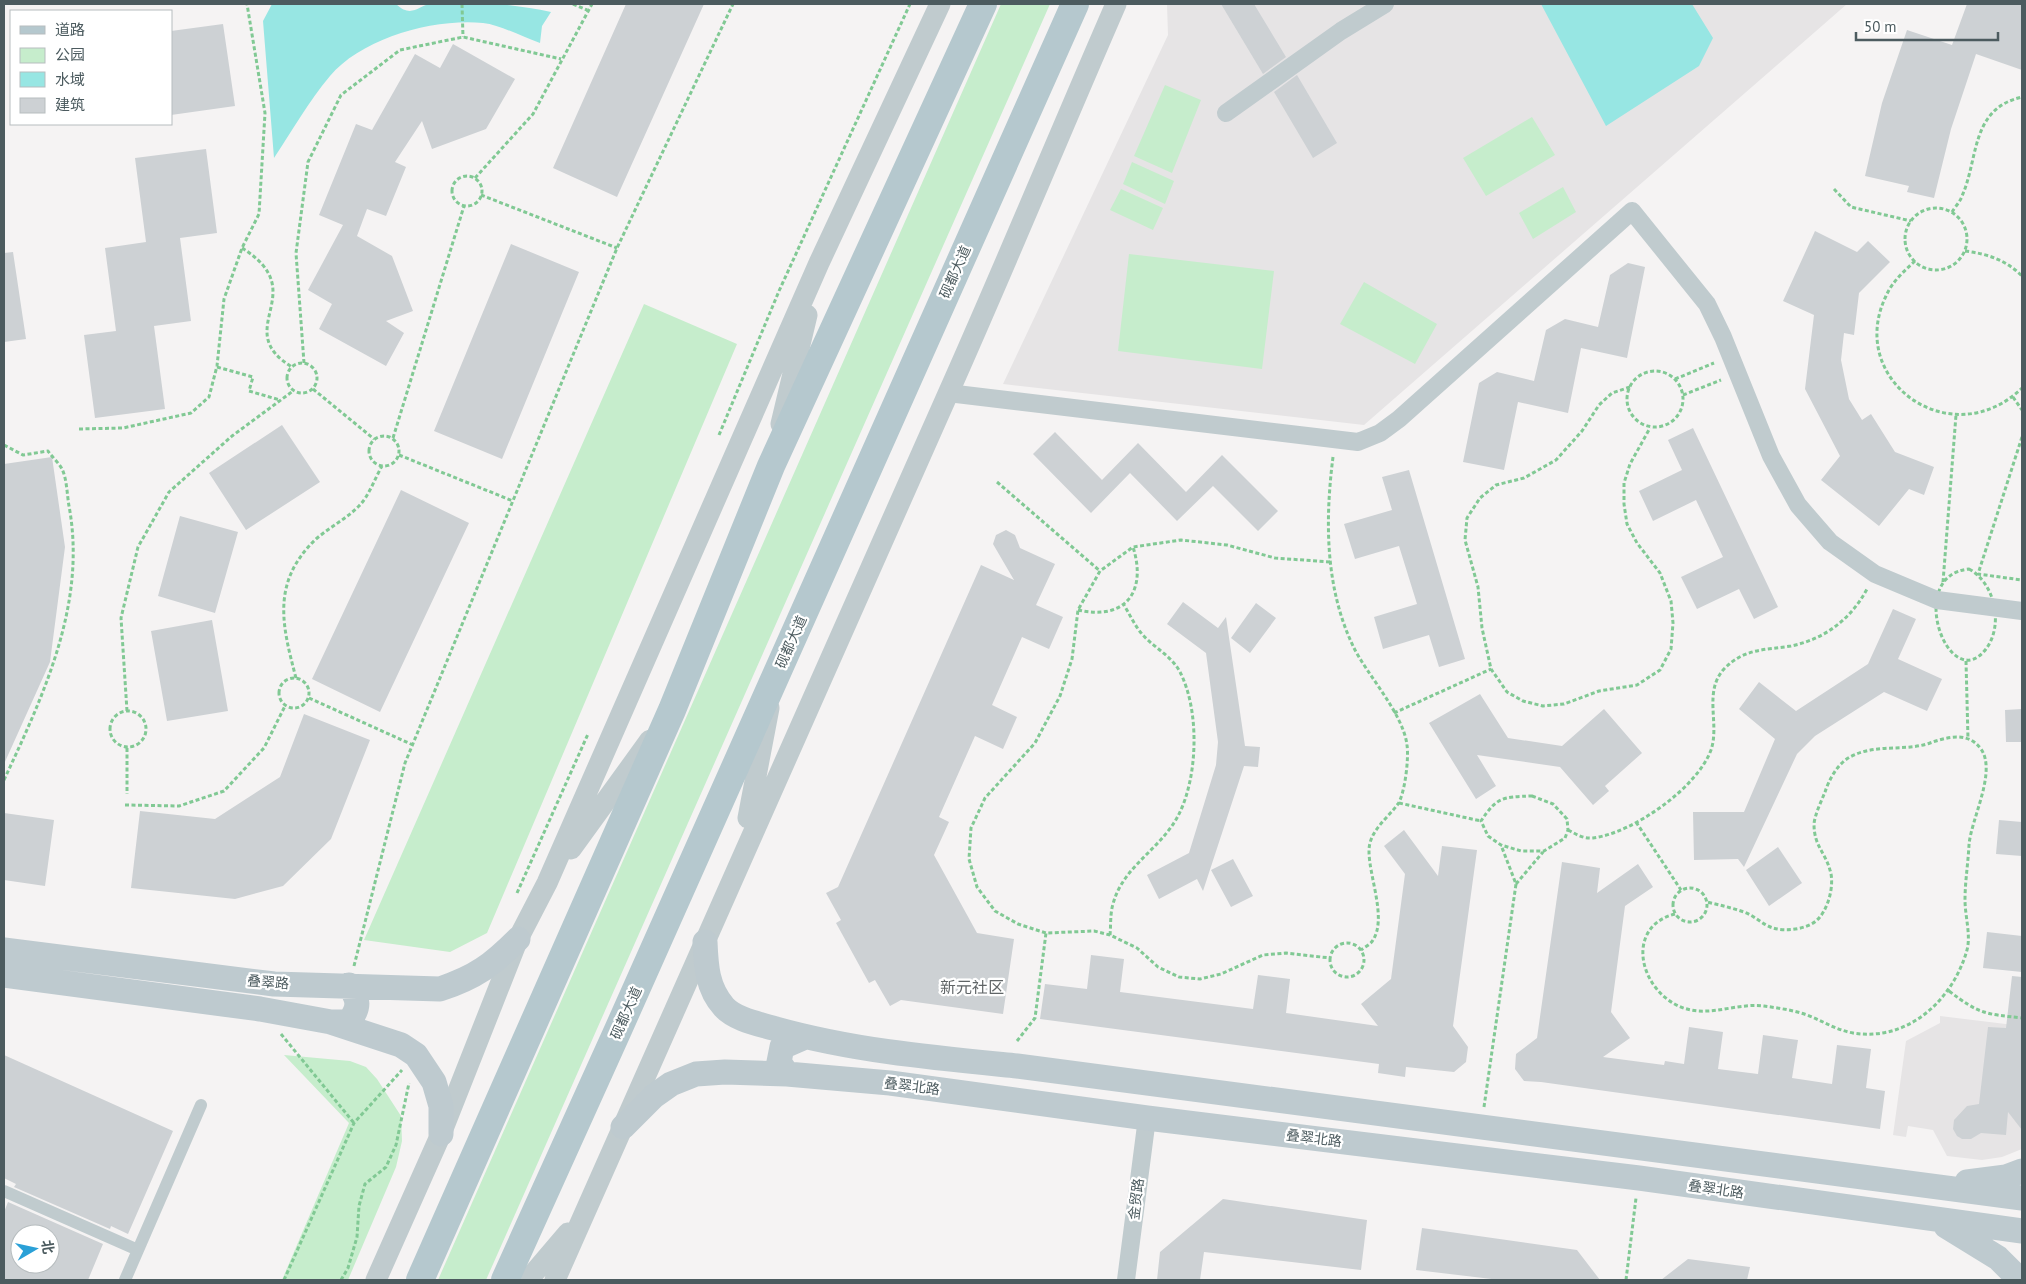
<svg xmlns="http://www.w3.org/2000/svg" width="2026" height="1284" viewBox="0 0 2026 1284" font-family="'PT Sans','Noto Sans SC',sans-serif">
<rect width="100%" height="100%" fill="#f5f3f3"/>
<path fill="#e6e4e5" d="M 1167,4 L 1847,4 L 1364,425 L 1003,384 L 1168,35 Z
M 1940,1016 L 2022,1026 L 2022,1149 L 2002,1157 L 1982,1160 L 1947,1156 L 1933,1130 L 1908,1126 L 1906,1137 L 1893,1135 L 1906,1041 L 1940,1023 Z"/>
<path fill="#c6edcc" d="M 1001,4 L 1050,4 L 486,1280 L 438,1280 Z
M 1165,85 L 1201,100 L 1172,173 L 1134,156 Z
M 1532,117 L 1555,155 L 1486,196 L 1463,158 Z
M 1132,162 L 1174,181 L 1165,204 L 1123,184 Z
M 1563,187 L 1576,212 L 1533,239 L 1519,213 Z
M 1121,189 L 1163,208 L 1153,230 L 1110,210 Z
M 1129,254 L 1274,271 L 1262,369 L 1118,351 Z
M 1364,282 L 1437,324 L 1415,364 L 1340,324 Z
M 644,304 L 737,344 L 487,933 L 450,952 L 364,940 Z
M 284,1055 L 350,1061 L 366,1067 L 377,1079 L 401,1116 L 402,1141 L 396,1167 L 348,1280 L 282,1280 L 349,1123 Z"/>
<path fill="#97e6e3" d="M 272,4 L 396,4 C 412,19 418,5 431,4 C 471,0 512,4 551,12 L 542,26 L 540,43 C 522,37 501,25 483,23 C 434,18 362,38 330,76 C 309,101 292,131 274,158 L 263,21 Z
M 1541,4 L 1692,4 L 1713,38 L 1699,66 L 1606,126 Z"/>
<path fill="#cdd1d4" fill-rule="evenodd" d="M 626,4 L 704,4 L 617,197 L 553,168 Z
M 1221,4 L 1254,4 L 1286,57 L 1263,74 Z
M 1967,4 L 2022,4 L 2022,70 L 1976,54 L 1951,129 L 1934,198 L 1907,192 L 1909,186 L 1865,176 L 1882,103 L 1907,30 L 1952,45 Z
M 223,24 L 235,106 L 171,115 L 171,31 Z
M 453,44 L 515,79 L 486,129 L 432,149 L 422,121 L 395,162 L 406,167 L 386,216 L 367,209 L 357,236 L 392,256 L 413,311 L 386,321 L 404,333 L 386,366 L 319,329 L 332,304 L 308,290 L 343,225 L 319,215 L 356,124 L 372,130 L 415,54 L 440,68 Z
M 1297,75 L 1337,143 L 1313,158 L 1274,92 Z
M 206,149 L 217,233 L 180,238 L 191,321 L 154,326 L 165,409 L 95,418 L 84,335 L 116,331 L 105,248 L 146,242 L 135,158 Z
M 1815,231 L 1857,252 L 1868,241 L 1890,262 L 1859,293 L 1854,335 L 1844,333 L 1841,360 L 1849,399 L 1862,420 L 1871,414 L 1895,452 L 1934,467 L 1924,495 L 1909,489 L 1879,526 L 1821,480 L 1840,456 L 1805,389 L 1814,315 L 1783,301 Z
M 511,244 L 579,272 L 502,459 L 434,431 Z
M 13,252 L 26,339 L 4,342 L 4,253 Z
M 1628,263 L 1645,267 L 1627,358 L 1581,348 L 1568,413 L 1518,402 L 1504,470 L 1463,462 L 1479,383 L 1497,372 L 1534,381 L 1546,330 L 1565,319 L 1598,327 L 1610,275 Z
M 282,425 L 320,482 L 246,530 L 209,473 Z
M 1693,428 L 1778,607 L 1754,619 L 1739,589 L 1697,609 L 1681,577 L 1723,557 L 1696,500 L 1653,521 L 1639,491 L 1682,470 L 1668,440 Z
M 1055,432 L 1102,480 L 1138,443 L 1186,492 L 1222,455 L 1278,511 L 1258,531 L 1213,486 L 1177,521 L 1130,473 L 1091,513 L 1033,454 Z
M 52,457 L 65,547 L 50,662 L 4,764 L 4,464 Z
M 1409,470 L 1465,659 L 1439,667 L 1429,635 L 1383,649 L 1374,617 L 1417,604 L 1399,546 L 1355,559 L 1344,524 L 1392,510 L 1382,477 Z
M 401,490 L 469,523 L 380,712 L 312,679 Z
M 180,516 L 238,532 L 215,613 L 158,596 Z
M 1006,530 L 1015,535 L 1020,548 L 1055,564 L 1036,605 L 1063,617 L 1049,649 L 1022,637 L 992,705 L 1017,717 L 1003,749 L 975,736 L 939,817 L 949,822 L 934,855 L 977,933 L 1014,939 L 1003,1014 L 901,1000 L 890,1006 L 875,980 L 869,983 L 836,923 L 841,920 L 826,893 L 838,887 L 981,565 L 1014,580 L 993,544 L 996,535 Z
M 1183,602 L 1218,628 L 1226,617 L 1245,746 L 1260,747 L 1258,767 L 1244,766 L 1203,891 L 1197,879 L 1159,899 L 1147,875 L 1189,853 L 1216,765 L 1218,742 L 1206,653 L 1167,624 Z
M 1256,603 L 1276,618 L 1250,653 L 1231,638 Z
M 1893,609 L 1916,619 L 1898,659 L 1942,679 L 1927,711 L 1884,692 L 1815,736 L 1797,754 L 1744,867 L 1738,859 L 1694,860 L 1693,812 L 1744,812 L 1775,739 L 1739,709 L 1759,682 L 1796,711 L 1868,664 Z
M 212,620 L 228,711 L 167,721 L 151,631 Z
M 1480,694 L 1508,738 L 1562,746 L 1604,709 L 1642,753 L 1605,786 L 1609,791 L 1593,805 L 1560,767 L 1477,755 L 1496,786 L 1476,799 L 1429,723 Z
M 2022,709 L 2022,742 L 2006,742 L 2005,710 Z
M 304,714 L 370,740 L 331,839 L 283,886 L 235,899 L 131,888 L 140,811 L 215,819 L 280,777 Z
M 4,813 L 54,820 L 45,886 L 4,880 Z
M 1999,820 L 2022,822 L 2022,856 L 1996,854 Z
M 1404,830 L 1438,876 L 1442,846 L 1477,850 L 1453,1026 L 1468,1047 L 1466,1062 L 1454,1072 L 1406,1067 L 1405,1077 L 1378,1073 L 1379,1064 L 1040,1019 L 1045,984 L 1087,989 L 1091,955 L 1124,959 L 1120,992 L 1253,1009 L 1258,975 L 1290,979 L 1286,1013 L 1378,1026 L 1361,1004 L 1391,979 L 1405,874 L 1384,846 Z
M 1778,847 L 1802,883 L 1769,906 L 1746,870 Z
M 1233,859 L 1253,896 L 1231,907 L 1211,870 Z
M 1562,862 L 1600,868 L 1597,893 L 1638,864 L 1653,887 L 1625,906 L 1611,1012 L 1630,1038 L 1603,1057 L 1664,1065 L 1665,1061 L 1684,1064 L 1689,1027 L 1723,1032 L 1718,1069 L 1758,1074 L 1763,1035 L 1798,1040 L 1792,1078 L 1832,1084 L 1837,1045 L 1871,1049 L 1866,1088 L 1885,1091 L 1880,1129 L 1541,1082 L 1524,1081 L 1515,1069 L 1516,1054 L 1537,1038 Z
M 1987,932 L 2022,936 L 2022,972 L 1983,968 Z
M 2012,976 L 2022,977 L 2022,1130 L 2008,1112 L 2006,1135 L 1981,1133 L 1971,1139 L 1962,1139 L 1957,1136 L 1953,1129 L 1954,1120 L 1967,1106 L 1979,1104 L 1988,1027 L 2006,1028 Z
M 4,1055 L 173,1131 L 128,1234 L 111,1226 L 110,1229 L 14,1187 L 16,1184 L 4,1178 Z
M 1223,1199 L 1367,1220 L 1361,1270 L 1204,1252 L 1200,1280 L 1157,1280 L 1160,1252 Z
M 8,1202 L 103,1244 L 88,1280 L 4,1280 L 4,1212 ZM 20,1234 L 50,1234 L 50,1264 L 20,1264 Z
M 1422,1228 L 1577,1250 L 1600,1280 L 1500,1280 L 1416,1270 Z
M 1688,1259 L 1750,1267 L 1747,1280 L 1661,1280 Z"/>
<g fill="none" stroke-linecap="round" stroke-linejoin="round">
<path stroke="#81c994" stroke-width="3" stroke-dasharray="4 2.5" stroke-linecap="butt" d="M 462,4 L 463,37
M 573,4 L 587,10
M452 191a15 15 0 1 1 30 0a15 15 0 1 1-30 0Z
M 475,178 L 533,114 L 592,4
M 1834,189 L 1851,207 L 1911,221
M 481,195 L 617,248
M1905 239a31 31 0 1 1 62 0a31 31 0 1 1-62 0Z
M 1952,212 C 1955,207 1960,202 1962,196 C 1979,158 1970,109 2022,97
M 242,248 C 314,293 229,329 292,367
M 1965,251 C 1988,254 2006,260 2022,276
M 1915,261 C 1904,271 1892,282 1886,296 C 1845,381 1952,456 2022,388
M287 378a15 15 0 1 1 30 0a15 15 0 1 1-30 0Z
M 304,363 L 296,253 L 308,162 L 341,95 L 400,50 L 463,37 L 561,59
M 217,367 L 253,377 L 249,391 L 280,400
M1627 399a28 28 0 1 1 56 0a28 28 0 1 1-56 0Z
M 1675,379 L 1714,363
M 1630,387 L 1612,393 L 1599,405 L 1582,431 L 1556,460 L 1524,478 L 1496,485 L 1480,498 L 1467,518 L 1465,540 L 1478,587 L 1482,628 L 1491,669 L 1507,692 L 1523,701 L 1543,706 L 1564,704 L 1599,691 L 1637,685 L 1660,670 L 1671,649 L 1673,623 L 1671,601 L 1660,573 L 1637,543 L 1627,524 L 1624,504 L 1624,483 L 1630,464 L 1650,428
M 313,389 L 374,439
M 1683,395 L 1721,380
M 2013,397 L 2022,410
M 79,429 L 123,428 L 191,413 L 209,397 L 217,366 L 224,299 L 242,248 L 259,214 L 265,113 L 247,4
M 719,435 L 779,291 L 910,4
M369 451a15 15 0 1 1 30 0a15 15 0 1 1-30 0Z
M 2022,437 L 1978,574 L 2022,580
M 393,438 L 464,206
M 4,445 L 23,455 L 48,451 C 52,457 59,463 62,469 C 67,479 67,495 69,506 C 87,603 44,694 4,780
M 399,455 L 513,501
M 1333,457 C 1325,520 1325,587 1353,646 C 1367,675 1403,713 1407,745 C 1409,758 1405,793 1398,804 C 1387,819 1369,831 1369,851 C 1369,877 1387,918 1373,940 C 1371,944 1365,947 1361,950
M 997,482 L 1100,571
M 1330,562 L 1275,558 L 1227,545 L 1181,540 L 1133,547 L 1100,571 L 1078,610 L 1072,659 L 1060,696 L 1035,743 L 985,798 L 971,828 L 969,859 L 977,887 L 995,911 L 1018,924 L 1046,933 L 1094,931 L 1110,935 L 1137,948 L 1158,967 L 1179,977 L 1200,979 L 1221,974 L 1263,955 L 1286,953 L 1330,958
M 1969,569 C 1995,583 2004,625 1986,649 C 1949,697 1904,575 1969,569 Z
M 1943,582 L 1956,415
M 1078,610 C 1126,621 1147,591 1133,547
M 1966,661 L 1968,739
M279 693a15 15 0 1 1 30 0a15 15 0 1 1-30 0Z
M 296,678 C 282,625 271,582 316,539 C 330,527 346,519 359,506 C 369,496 375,478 382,466
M 309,698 L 413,745
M110 729a18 18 0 1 1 36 0a18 18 0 1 1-36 0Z
M 127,711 L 121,618 L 138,547 L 169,492 L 232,436 L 293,391
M 1394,713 L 1491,669
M 127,748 L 127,794
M 1532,796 L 1553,804 L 1567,819 L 1568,830 L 1565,838 L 1544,851 L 1521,851 L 1501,845 L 1488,836 L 1481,821 C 1497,797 1502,797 1532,796 Z
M 1399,803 L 1481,821
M 125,805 L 179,806 L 224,791 L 264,748 L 285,706
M 1636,822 L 1681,890
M 1568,830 C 1576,834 1583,839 1593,838 C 1633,833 1697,788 1711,750 C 1720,724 1703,692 1724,669 C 1744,648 1766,650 1791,646 C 1825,639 1851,619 1867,589
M 1516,884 L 1543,852
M1673 905a17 17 0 1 1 34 0a17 17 0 1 1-34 0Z
M 517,893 L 588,734
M 1675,914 C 1631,925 1636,975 1667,999 C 1700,1024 1730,1002 1764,1006 C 1778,1008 1793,1010 1807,1015 C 1823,1021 1836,1030 1853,1033 C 1908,1042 1953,1000 1967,950 C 1971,935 1965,916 1965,900 C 1965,882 1968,864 1969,845 C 1971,819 1997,772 1981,749 C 1968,731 1947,737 1930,743 C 1904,752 1876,743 1850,757 C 1837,764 1829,780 1825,792 C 1821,802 1815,814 1814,824 C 1814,846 1825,852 1830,870 C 1835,885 1828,911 1816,921 C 1806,929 1786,932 1773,928 C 1763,925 1755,916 1744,912 C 1732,908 1720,905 1707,902
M 1110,935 C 1111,925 1110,914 1113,904 C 1123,866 1160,850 1178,816 C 1198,778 1200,711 1180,672 C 1171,655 1154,648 1142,634 C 1135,626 1130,615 1124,605
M1330 960a17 17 0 1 1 34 0a17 17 0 1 1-34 0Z
M 354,966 L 405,763 L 617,248 L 733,4
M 1949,991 C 1979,1014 1985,1014 2022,1018
M 281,1034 L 354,1123
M 1017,1041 L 1035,1018 L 1046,933
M 1484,1107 L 1516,884 L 1501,845
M 284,1280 L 354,1123 L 402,1070
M 341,1280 L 348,1268 L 357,1237 L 359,1206 L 365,1184 L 386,1167 L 396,1145 L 409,1083
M 1626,1280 L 1636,1198"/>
<path stroke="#c0cbce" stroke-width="12" d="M 4,1191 L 138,1250
M 125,1280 L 201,1105"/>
<path stroke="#c0cbce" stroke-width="18" d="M 1226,113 L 1341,31 L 1385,4
M 948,393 L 1358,442 L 1380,433 L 1399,419 L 1632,211 L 1707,304 L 1723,337 L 1771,456 L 1798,505 L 1830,542 L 1875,574 L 1937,600 L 2022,611
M 1126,1280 L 1147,1118"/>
<path stroke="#c0cbce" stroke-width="21" d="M 781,424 L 807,315
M 748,818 L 769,708
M 571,849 L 650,740
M 376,1280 L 441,1134 L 518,939 L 547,883 L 819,263 L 940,4
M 528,1280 L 568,1233
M 555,1280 C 684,985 816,691 947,396 C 1005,266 1059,135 1116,4"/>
<path stroke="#becacf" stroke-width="25" d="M 705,942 C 706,966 707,988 724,1007 C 736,1020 760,1024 776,1029 C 855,1051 936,1058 1017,1066 L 2022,1198
M 4,950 L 274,984 L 440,989 C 476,977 492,965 518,939
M 4,975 L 260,1009 L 331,1022 L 401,1045 L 416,1055 L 434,1082 L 441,1106 L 441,1134
M 331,1022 L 349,1022 C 360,1007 359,1000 349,985
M 787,1074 L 779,1062 L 782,1047 L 805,1037
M 623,1127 L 654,1096 L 671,1084 L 696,1074 L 725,1072 L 787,1074 L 890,1083 L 1147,1118 L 1639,1178 L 2022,1231
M 1967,1182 L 2006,1177 L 2022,1171
M 1946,1226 L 1998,1258 L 2020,1280"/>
<path stroke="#b5c8ce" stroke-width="28" d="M 420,1280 L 672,710 L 771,466 L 983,4
M 505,1280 L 618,1030 L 1075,4"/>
</g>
<g text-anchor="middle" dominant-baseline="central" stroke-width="4.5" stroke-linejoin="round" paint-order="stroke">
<g font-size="14" fill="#4c5b5f" stroke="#fff">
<text transform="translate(955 272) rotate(-66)">砚都大道</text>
<text transform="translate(791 642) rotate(-66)">砚都大道</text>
<text transform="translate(268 982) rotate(4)">叠翠路</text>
<text transform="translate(626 1013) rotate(-66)">砚都大道</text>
<text transform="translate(912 1086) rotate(7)">叠翠北路</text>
<text transform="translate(1314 1138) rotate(7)">叠翠北路</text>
<text transform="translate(1716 1189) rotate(8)">叠翠北路</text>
<text transform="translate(1136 1199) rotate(-83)">金贸路</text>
</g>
<g font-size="16" fill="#606567" stroke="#fff">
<text x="972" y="987">新元社区</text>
</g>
</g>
<rect width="2026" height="1284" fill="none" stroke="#4c5b5f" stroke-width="10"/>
<rect x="10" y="10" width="162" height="115" fill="#ffffff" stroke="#b7bdbf"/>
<rect x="20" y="26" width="25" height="8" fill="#b5c8ce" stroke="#b7bdbf"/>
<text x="55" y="35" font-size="15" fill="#4c5b5f">道路</text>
<rect x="20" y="48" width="25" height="15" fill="#c6edcc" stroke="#b7bdbf"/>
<text x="55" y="60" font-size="15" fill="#4c5b5f">公园</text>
<rect x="20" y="72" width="25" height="15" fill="#97e6e3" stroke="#b7bdbf"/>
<text x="55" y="85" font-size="15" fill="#4c5b5f">水域</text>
<rect x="20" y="98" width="25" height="15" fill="#cdd1d4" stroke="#b7bdbf"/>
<text x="55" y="110" font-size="15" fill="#4c5b5f">建筑</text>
<g transform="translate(35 1249) rotate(81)"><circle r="24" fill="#ffffff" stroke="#b7bdbf"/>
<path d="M0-4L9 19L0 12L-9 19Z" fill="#2aa0d7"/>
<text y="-8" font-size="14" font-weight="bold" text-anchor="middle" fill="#4c5b5f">北</text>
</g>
<path d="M1856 32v8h142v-8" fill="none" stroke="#4c5b5f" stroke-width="2.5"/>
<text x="1864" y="32" font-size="15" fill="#4c5b5f" stroke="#ffffff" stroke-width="4" paint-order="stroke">50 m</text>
</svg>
